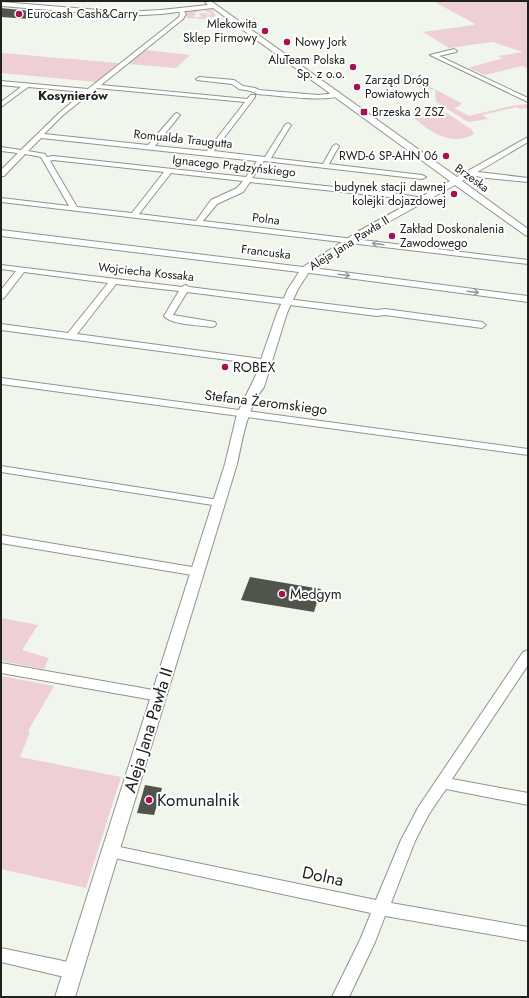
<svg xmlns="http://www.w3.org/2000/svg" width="529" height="998" viewBox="0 0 529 998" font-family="Jost,sans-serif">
<rect width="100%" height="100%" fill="#f1f6ed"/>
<path fill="#eecfd6" d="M 433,1 L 528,1 L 528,69 L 522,66 L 485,75 L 468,68 L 503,58 L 498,56 L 523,52 L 492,42 L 449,48 L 423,32 L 474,25 L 475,24 Z
M 192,10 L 204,11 L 195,12 L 196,13 L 194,14 L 196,14 L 193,17 L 202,17 L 199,14 L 203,13 L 210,14 L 204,17 L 212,14 L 207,12 L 209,11 L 205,12 L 205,10 L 212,10 L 216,16 L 206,19 L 187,18 L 187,13 Z
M 144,50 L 190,55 L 176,68 L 128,64 Z
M 1,53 L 119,63 L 96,82 L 1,73 Z
M 411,78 L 417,80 L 461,103 L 460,106 L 454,108 L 469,116 L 511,106 L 528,104 L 528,108 L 520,109 L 517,107 L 482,115 L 488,119 L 468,122 L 436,102 L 435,90 L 418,87 L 412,83 L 374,84 L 358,83 L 340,86 L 358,83 L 386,82 Z
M 435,111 L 447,113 L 472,130 L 474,134 C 452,147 429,132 413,117 L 416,114 Z
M 1,618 L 38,625 L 22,650 L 49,658 L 44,669 L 1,661 Z
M 1,676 L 54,686 L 28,731 L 30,732 L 20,757 L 121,777 L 86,888 L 1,869 Z"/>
<path fill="#50544d" d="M 1,8 L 41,12 L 30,19 L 1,17 Z
M 250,577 L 321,589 L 314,612 L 241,600 Z
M 145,785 L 162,788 L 154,815 L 137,813 Z"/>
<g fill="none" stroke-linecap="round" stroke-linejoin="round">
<g stroke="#90948d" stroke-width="2">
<path id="minor" d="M 178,9 L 182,9 L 186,14 L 183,19 L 101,85 L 247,99 L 251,95 L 255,95 L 255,97 L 214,151 L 265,157 L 285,125 L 288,123 L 291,125 L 271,158 L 323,164 L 333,146 L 336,144 L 339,146 L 329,164 L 422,175 L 426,177 L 422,179 L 264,161 L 252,178 L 399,194 L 423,198 L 424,200 L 420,202 L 399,198 L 250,182 L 243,192 L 217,204 L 203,221 L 528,260 L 528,264 L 1,202 L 1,198 L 69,206 L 41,157 L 25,154 L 4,176 L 1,176 L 1,170 L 18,153 L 1,151 L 1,147 L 21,150 L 59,113 L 84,92 L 28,87 L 1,107 L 1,102 L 21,87 L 1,85 L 1,81 L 88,89 L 179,17 L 180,14 ZM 97,88 L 245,102 L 207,151 L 155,146 L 180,115 L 177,113 L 175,114 L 148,145 L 44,134 L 63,115 ZM 41,138 L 257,161 L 246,177 L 53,156 L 47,157 L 45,154 L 28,151 ZM 53,160 L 164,172 L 132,213 L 77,207 L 50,161 ZM 171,173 L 243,181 L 237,188 L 211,200 L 196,221 L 139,214 Z
M 454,49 L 457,51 L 456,52 L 439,56 L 528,98 L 528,102 L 430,55 Z
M 199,77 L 234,80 L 243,86 L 255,88 L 259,90 L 318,95 L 337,93 L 340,95 C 329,103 273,95 257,94 L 251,91 L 239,89 L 232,84 L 197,80 L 196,79 Z
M 469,171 L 528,178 L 528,182 L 487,178 L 469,175 Z
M 1,265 L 182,287 L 185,285 L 189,287 L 377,310 L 385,309 L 482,322 L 486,325 L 482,328 L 385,315 L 377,316 L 187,292 L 173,315 L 215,322 L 216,324 L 215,326 L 212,327 C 199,325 172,325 164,316 L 179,291 L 116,284 L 77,334 L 268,360 L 270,362 L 265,365 L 1,330 L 1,324 L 68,333 L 108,283 L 24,272 L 4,298 L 1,299 L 1,290 L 16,271 L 1,269 Z
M 305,267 L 528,296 L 528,302 L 302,272 L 301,270 Z
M 1,378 L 528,449 L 528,455 L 1,384 Z
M 1,466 L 219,500 L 223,501 L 225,503 L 223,505 L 219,506 L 1,472 Z
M 1,535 L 198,568 L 202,569 L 204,572 L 202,575 L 198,576 L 1,543 Z
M 528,650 L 528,665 L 452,779 L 528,793 L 528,805 L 446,789 L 429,814 L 415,841 L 391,903 L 528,927 L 528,941 L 385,916 L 375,942 L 349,997 L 332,997 L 360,940 L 371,913 L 110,857 L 105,855 L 102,851 L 105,847 L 110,845 L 376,900 L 401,840 L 419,806 L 523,652 Z
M 1,663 L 159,691 L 164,693 L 166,696 L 164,699 L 159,701 L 1,673 Z
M 1,948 L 73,963 L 79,966 L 81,971 L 79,976 L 73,979 L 1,962 Z"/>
</g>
<g stroke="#90948d" stroke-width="2">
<path id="tertiary" d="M 204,1 L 211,1 L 457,177 L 528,137 L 528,142 L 462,181 L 528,229 L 528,236 L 525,235 L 455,185 L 365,235 L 309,272 L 298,289 L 287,313 L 264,387 C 247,408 243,437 237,464 L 75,997 L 55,997 L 225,464 L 237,414 L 255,377 L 277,313 L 288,289 L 299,272 L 1,236 L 1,230 L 303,267 L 359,231 L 450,181 L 213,8 L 161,14 L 124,16 L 1,6 L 1,2 L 124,12 L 161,10 L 208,5 Z"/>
</g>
<use href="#minor" fill="#fff" fill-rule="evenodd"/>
<use href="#tertiary" fill="#fff" fill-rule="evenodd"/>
</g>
<defs><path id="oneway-shaft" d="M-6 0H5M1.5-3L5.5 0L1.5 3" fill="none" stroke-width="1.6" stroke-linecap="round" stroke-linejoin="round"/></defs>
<g stroke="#9b9c9a">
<use href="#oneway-shaft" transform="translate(378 244) rotate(-173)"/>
<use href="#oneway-shaft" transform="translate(344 275) rotate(7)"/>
<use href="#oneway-shaft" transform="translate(473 292) rotate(7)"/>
</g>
<g fill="#a41254" stroke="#fff" stroke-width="1.5">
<circle cx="19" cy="14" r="4"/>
<circle cx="265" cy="31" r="4"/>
<circle cx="287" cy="42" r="4"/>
<circle cx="353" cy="67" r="4"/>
<circle cx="357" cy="87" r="4"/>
<rect x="360" y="108" width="8" height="8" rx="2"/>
<circle cx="446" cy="156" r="4"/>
<circle cx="454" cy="194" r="4"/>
<circle cx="392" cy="236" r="4"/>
<circle cx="225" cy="367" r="4"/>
<circle cx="282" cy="594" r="4"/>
<circle cx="149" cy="800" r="4"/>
</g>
<g text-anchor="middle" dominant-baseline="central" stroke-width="4" stroke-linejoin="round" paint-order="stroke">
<g font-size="12" fill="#20221f" stroke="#fff" text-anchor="start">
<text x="27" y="14">Eurocash Cash&amp;Carry</text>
<text x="257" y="24" text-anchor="end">Mlekowita<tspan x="257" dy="14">Sklep Firmowy</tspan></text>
<text x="295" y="42">Nowy Jork</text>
<text x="345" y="60" text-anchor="end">AluTeam Polska<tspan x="345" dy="14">Sp. z o.o.</tspan></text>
<text x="365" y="80">Zarząd Dróg<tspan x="365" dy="14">Powiatowych</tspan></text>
<text x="372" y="112">Brzeska 2 ZSZ</text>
<text x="438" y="156" text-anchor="end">RWD-6 SP-AHN 06</text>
<text x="446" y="187" text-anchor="end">budynek stacji dawnej<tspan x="446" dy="14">kolejki dojazdowej</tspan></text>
<text x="400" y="229">Zakład Doskonalenia<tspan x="400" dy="14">Zawodowego</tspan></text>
</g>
<g font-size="12" fill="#20221f" stroke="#fff">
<text transform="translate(183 139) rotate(6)">Romualda Traugutta</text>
<text transform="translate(234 166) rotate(6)">Ignacego Prądzyńskiego</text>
<text transform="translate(472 178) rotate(36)">Brzeska</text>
<text transform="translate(266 219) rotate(7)">Polna</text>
<text transform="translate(349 243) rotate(-32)">Aleja Jana Pawła II</text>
<text transform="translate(266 252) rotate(7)">Francuska</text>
<text transform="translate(146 272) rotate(6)">Wojciecha Kossaka</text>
</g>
<g font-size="13" font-weight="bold" fill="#20221f" stroke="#fff">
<text x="73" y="95">Kosynierów</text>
</g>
<g font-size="14" fill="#20221f" stroke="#fff" text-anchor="start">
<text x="233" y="367">ROBEX</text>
<text x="290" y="594">Medgym</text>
</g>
<g font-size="14" fill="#20221f" stroke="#fff">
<text transform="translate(266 402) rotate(7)">Stefana Żeromskiego</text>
</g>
<g font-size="17" fill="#20221f" stroke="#fff">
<text transform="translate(148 730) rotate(-73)">Aleja Jana Pawła II</text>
<text transform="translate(323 876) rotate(12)">Dolna</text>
</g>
<g font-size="17" fill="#20221f" stroke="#fff" text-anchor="start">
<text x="157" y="800">Komunalnik</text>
</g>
</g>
<rect width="529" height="998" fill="none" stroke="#20221f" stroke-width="4"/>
</svg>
